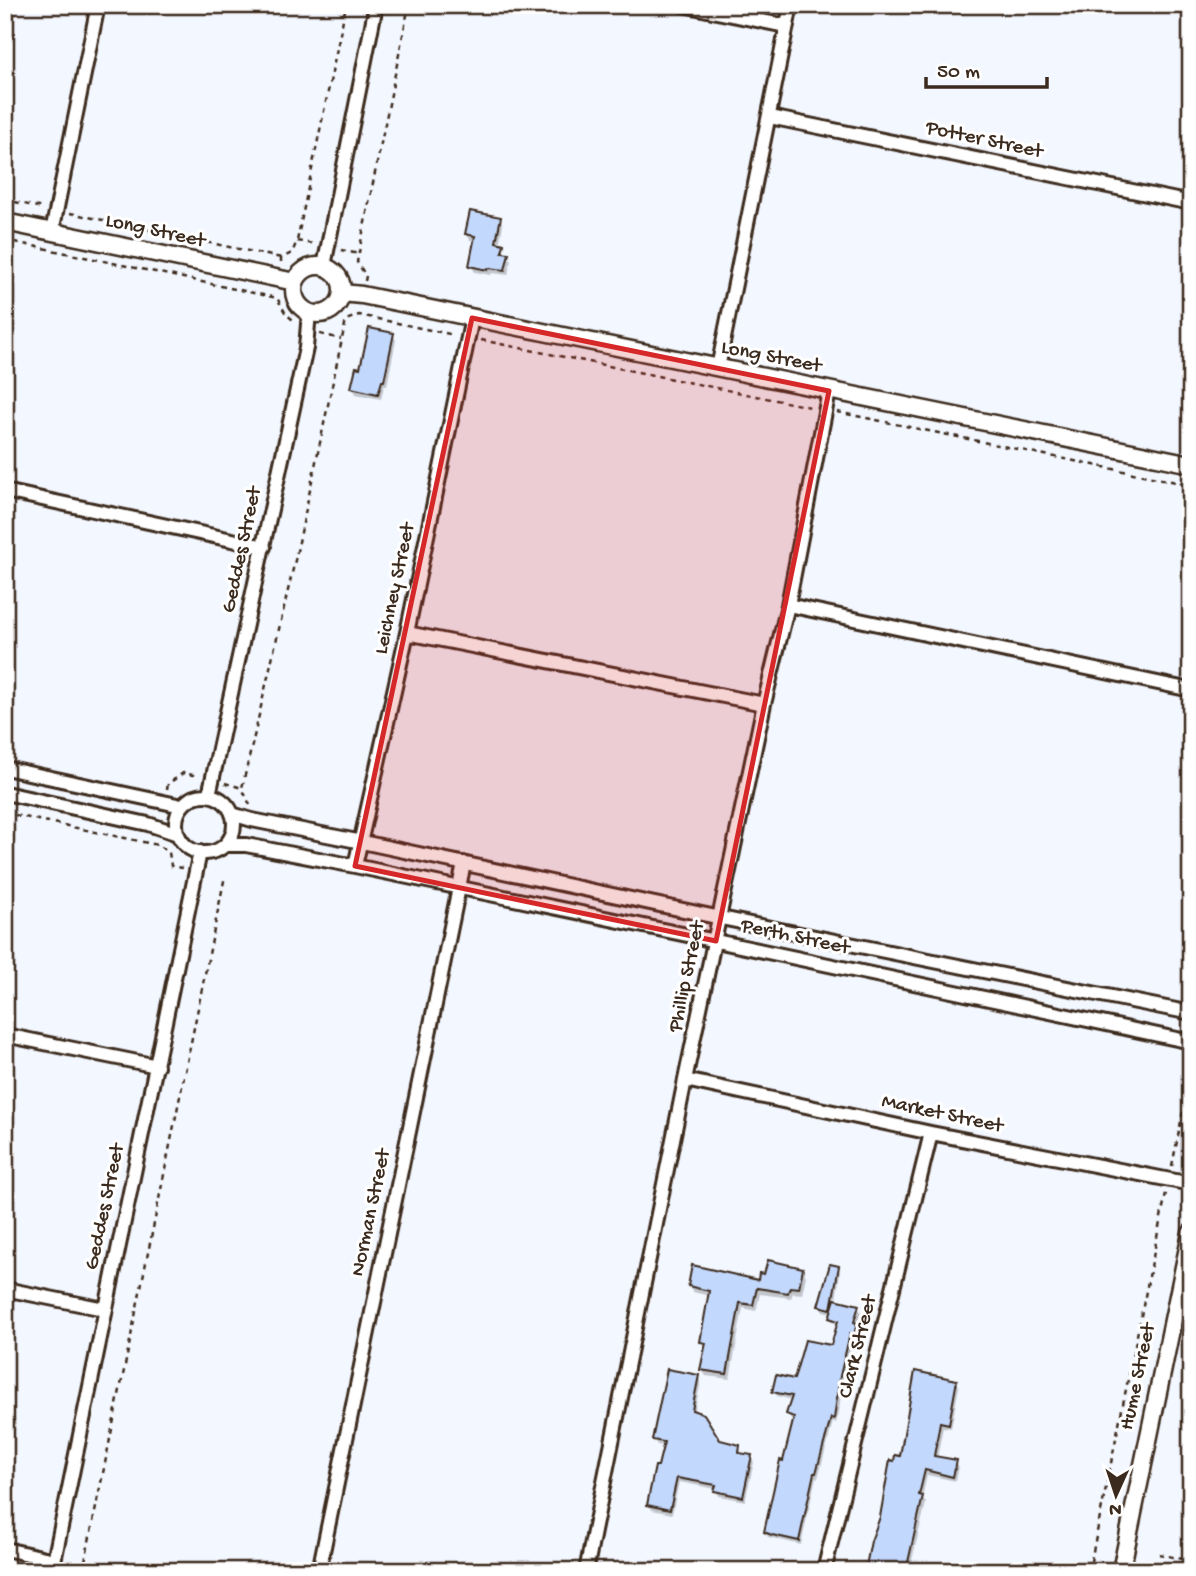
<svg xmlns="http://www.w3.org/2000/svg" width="1196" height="1576" viewBox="0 0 1196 1576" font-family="'Gochi Hand',sans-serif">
<rect width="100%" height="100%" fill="#f3f7ff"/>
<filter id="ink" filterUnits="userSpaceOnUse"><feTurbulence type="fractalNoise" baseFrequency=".0143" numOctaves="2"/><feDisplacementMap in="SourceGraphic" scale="14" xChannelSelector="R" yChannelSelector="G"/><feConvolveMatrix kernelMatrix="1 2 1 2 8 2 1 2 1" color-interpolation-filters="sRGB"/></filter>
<g filter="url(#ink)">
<path fill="#0003" d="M 500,219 L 503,225 L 499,245 L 502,246 L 505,254 L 511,260 L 508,275 L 492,273 L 491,275 L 475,272 L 471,266 L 476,241 L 470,240 L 467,234 Z
M 393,335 L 396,340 L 387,386 L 384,386 L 381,399 L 356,394 L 353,388 L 362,370 Z
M 838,1267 L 840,1272 L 836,1301 L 858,1307 L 861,1312 L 857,1325 L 859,1329 L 856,1339 L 853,1338 L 842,1382 L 839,1413 L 836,1423 L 833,1422 L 818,1478 L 816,1477 L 801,1545 L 768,1537 L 765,1532 L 795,1420 L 791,1419 L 788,1414 L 792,1400 L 777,1396 L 774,1391 L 795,1381 L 832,1347 L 839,1324 L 834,1323 L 831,1318 L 832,1313 L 823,1311 L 820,1306 Z
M 802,1269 L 806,1276 L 802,1294 L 793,1293 L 791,1298 L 760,1294 L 756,1311 L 743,1308 L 730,1379 L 706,1376 L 702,1370 L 705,1348 L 702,1341 L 710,1296 L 693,1292 L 689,1286 L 760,1282 Z
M 698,1377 L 701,1382 L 694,1413 L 719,1442 L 739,1446 L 742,1455 L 751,1457 L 754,1462 L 745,1501 L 719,1496 L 716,1489 L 679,1482 L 672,1514 L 652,1510 L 649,1505 L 665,1446 L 657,1445 L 654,1440 Z
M 956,1381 L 959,1387 L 951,1428 L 943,1427 L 937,1458 L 956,1462 L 959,1467 L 956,1481 L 927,1475 L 922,1498 L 926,1503 L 910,1568 L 921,1571 L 861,1571 L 863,1563 L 868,1564 L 895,1463 L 901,1458 Z"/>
<path fill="#c3d8fd" stroke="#3b2a1e" stroke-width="2" d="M 470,211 L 501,217 L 496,242 L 504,244 L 502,252 L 509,253 L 505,270 L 489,268 L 488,270 L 469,266 L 475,236 L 465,234 Z
M 369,328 L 394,333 L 384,381 L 382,381 L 378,394 L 351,388 L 356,367 L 360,368 Z
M 768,1260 L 803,1268 L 799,1288 L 790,1287 L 788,1293 L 757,1288 L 753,1305 L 740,1303 L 727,1374 L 700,1370 L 706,1343 L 700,1342 L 709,1291 L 688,1286 L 692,1265 L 758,1280 L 759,1273 L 764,1274 Z
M 830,1264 L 839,1266 L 831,1309 L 818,1306 Z
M 835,1299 L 859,1305 L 854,1322 L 857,1323 L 854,1335 L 850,1334 L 840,1376 L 834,1419 L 831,1418 L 816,1473 L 814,1473 L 799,1541 L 772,1535 L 764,1532 L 780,1460 L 783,1461 L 794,1417 L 786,1414 L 792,1396 L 772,1392 L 776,1375 L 794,1379 L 805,1340 L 831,1345 L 838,1321 L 829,1318 Z
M 667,1369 L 699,1375 L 692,1410 L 704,1414 L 720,1440 L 740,1445 L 739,1453 L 752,1455 L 743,1497 L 714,1491 L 716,1485 L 677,1478 L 670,1510 L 647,1505 L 655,1466 L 658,1466 L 664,1442 L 652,1440 Z
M 915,1371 L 957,1380 L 949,1424 L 940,1422 L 934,1456 L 957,1460 L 953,1477 L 925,1470 L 919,1495 L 923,1496 L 906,1571 L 865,1571 L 871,1541 L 880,1517 L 890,1460 L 894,1461 L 895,1455 L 900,1456 Z"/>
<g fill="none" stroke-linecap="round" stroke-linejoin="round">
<g stroke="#3b2a1e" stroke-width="18">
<path id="minor" d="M 683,5 L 786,26
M 770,117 L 1191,203
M 52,232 L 98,5
M 324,266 L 376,5
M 718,368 L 791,5
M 5,491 L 264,547
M 788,605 L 1191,690
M 407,633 L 764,704
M 5,768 L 182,806
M 5,793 L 148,824 L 178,834
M 209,795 L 306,348 L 309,312
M176 824a29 29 0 1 1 58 0a29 29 0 1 1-58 0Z
M 232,814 L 252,820 L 362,842 L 721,918 L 1191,1013
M 225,845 L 246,845 L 355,866 L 716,941 L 1191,1042
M 355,866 L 407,633 L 472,318
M 5,1035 L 157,1066
M 685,1080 L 931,1133 L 1191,1184
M 5,1289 L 104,1309
M 5,1549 L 54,1560
M 52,1571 L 200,852
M 319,1571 L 464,863
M 586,1571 L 685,1080 L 764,704 L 788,605 L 829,391
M 824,1571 L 931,1133"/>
</g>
<g stroke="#3b2a1e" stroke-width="21">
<path id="tertiary" d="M 5,222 L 295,282
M294 290a24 24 0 1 1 48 0a24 24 0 1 1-48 0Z
M 342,293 L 362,295 L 1191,464
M 1121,1571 L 1191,1233"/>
</g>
<path stroke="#3b2a1e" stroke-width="2.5" stroke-dasharray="5 5" stroke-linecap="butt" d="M 5,200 L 43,208
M 70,213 L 281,258
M 5,240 L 277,298 L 286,314 L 293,320
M 297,241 L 314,244
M 341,250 L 359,254
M 281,262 L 281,258 L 292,253 L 297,241 L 346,5
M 365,281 L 366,276 L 357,262 L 409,5
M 320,334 L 341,339
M 481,340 L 810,407
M 837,412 L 1191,485
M 225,783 L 242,788
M 167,789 L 168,784 L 183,773 L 198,776
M 250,805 L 242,788 L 296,556 L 346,320 L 359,315 L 454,335
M 5,813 L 158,845 L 169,852 L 171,866 L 182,868
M 1172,1166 L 1191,1072
M 1159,1554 L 1191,1561
M 83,1571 L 225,876
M 1089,1571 L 1166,1193"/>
<use href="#minor" stroke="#fff" stroke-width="12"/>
<use href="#tertiary" stroke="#fff" stroke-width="16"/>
</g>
</g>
<path fill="#d62828" fill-opacity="0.2" stroke="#d62828" stroke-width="5" stroke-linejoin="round" d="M 472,318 L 829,391 L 716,941 L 355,866 Z"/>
<g text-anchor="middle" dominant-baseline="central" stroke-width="6" stroke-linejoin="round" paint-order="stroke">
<g font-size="21" fill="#3b2a1e" stroke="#fff">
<text transform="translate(984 141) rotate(12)">Potter Street</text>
<text transform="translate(155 232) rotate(12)">Long Street</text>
<text transform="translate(771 358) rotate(11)">Long Street</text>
<text transform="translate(243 550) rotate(-78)">Geddes Street</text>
<text transform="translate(396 589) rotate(-78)">Leichney Street</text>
<text transform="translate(795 938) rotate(12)">Perth Street</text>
<text transform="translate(688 977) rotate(-78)">Phillip Street</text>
<text transform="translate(942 1115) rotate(12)">Market Street</text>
<text transform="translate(106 1207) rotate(-78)">Geddes Street</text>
<text transform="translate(372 1213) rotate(-78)">Norman Street</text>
<text transform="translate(859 1347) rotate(-76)">Clark Street</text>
<text transform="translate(1139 1377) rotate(-78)">Hume Street</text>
</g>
</g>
<rect width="1196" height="1576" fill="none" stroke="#fff" stroke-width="28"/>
<rect x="14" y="14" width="1168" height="1548" fill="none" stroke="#3b2a1e" stroke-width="2.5" filter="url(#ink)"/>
<g transform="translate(1116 1495) rotate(183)" stroke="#ffffff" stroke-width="5" paint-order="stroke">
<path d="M0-5L12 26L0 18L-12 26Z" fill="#3b2a1e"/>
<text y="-10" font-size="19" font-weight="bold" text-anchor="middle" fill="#3b2a1e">N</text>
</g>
<path d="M926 77v10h121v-10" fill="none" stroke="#3b2a1e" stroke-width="3.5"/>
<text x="937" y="77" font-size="21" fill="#3b2a1e" stroke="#ffffff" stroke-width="5" paint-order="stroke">50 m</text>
</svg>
